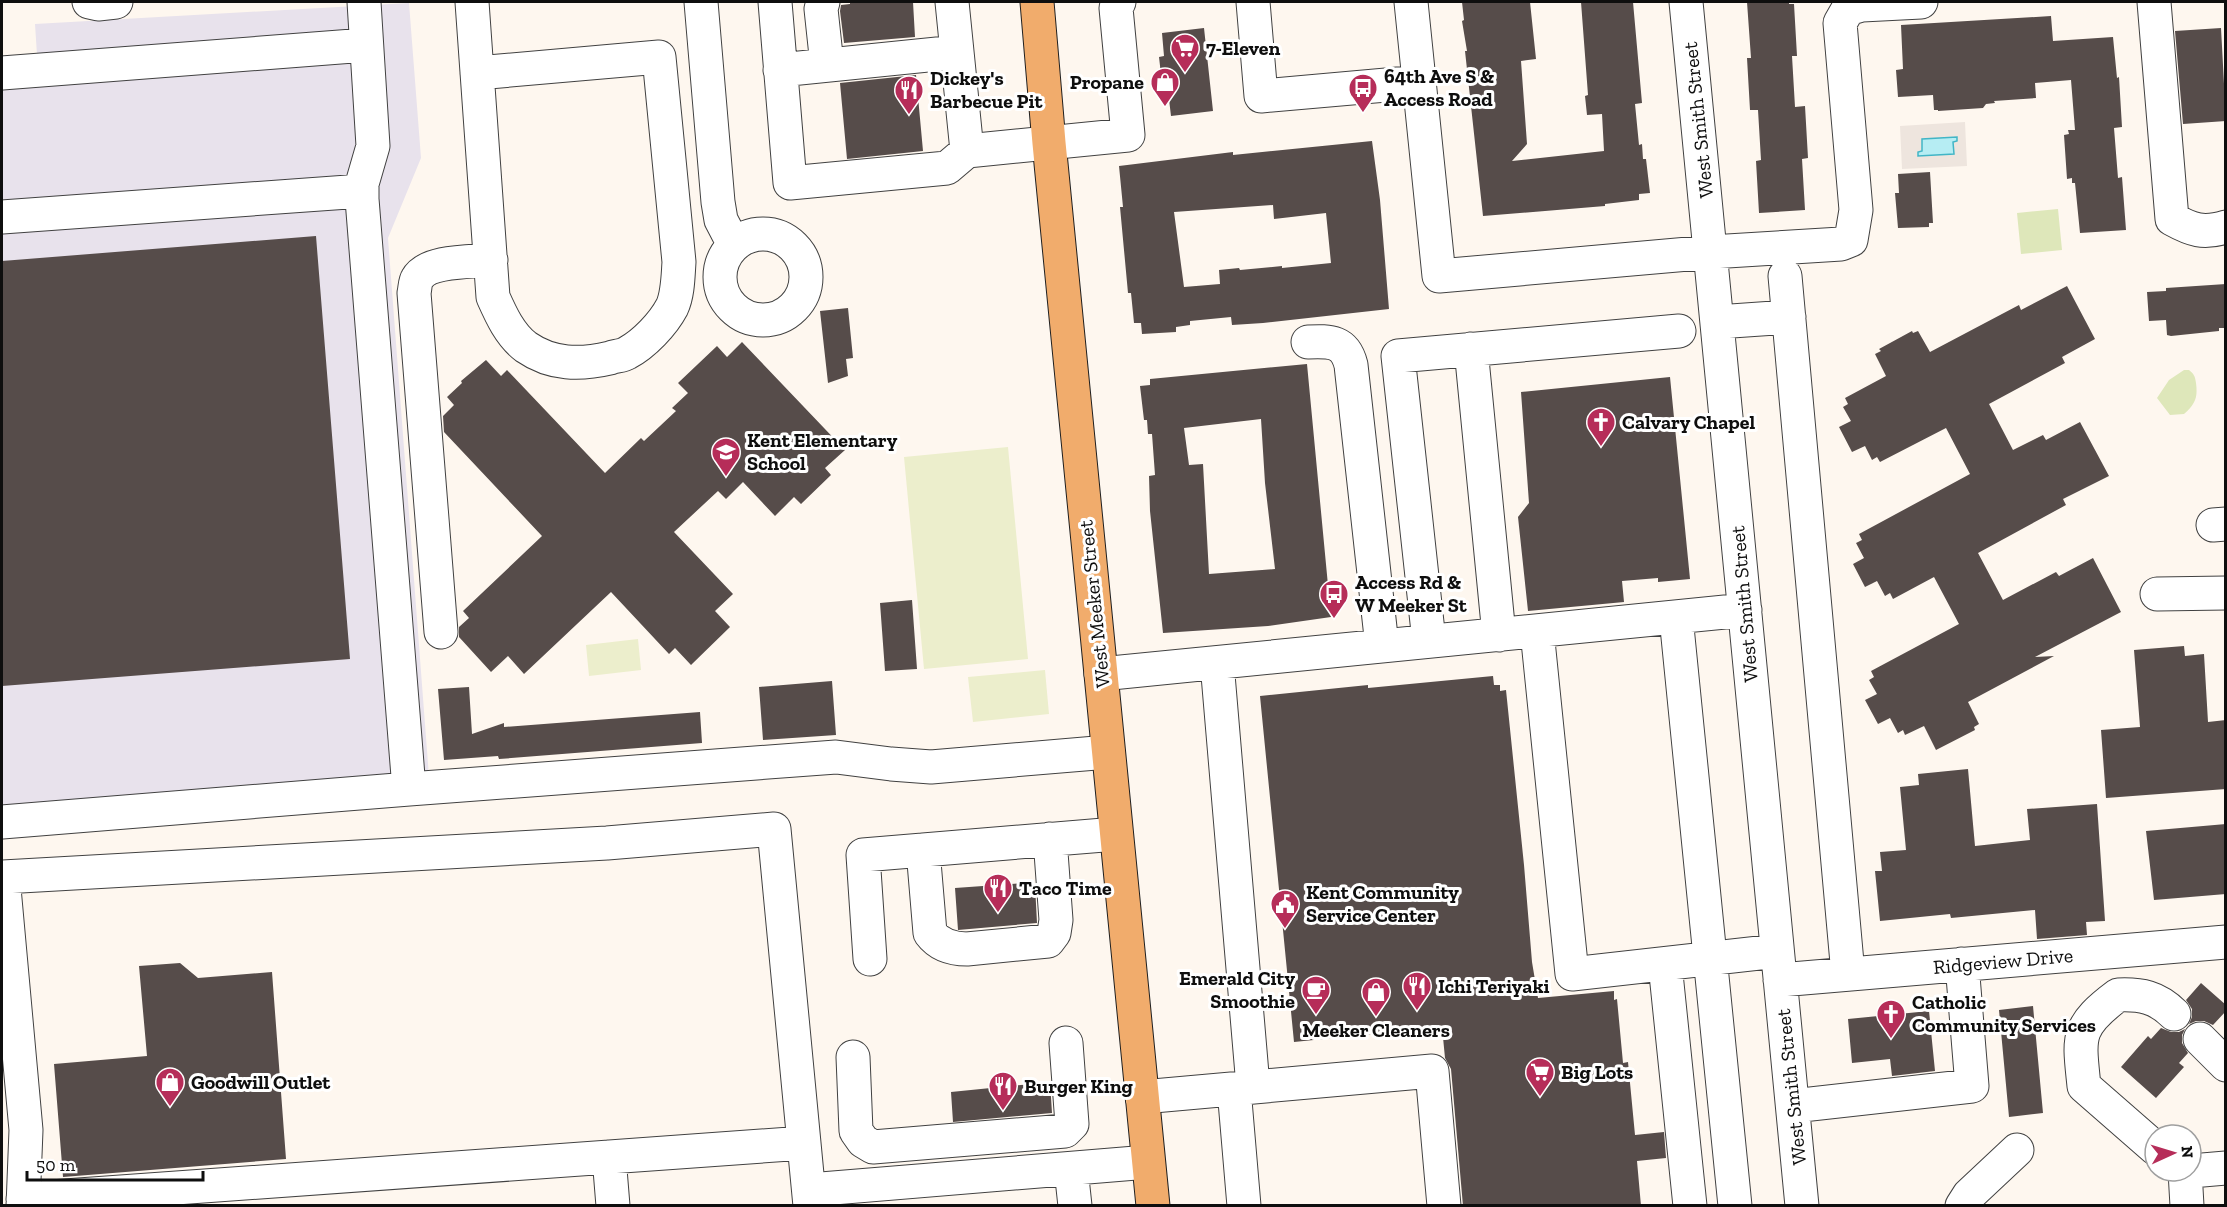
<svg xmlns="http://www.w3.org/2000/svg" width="2227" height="1207" viewBox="0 0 2227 1207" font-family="'Zilla Slab',serif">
<rect width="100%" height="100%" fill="#fef7ef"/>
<path fill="#e8e2ec" d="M 409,3 L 421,158 L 388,238 L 431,803 L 2,833 L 2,58 L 37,55 L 35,24 Z"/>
<path fill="#dee7ba" d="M 2058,209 L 2062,250 L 2021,254 L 2017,213 Z
M 2184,370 L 2189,370 C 2194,374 2195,376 2196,383 C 2198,398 2195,404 2184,414 L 2170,415 L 2157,398 L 2169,380 Z"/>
<path fill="#eceecc" d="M 1008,447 L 1028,659 L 924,669 L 904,457 Z
M 638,639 L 641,670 L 589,676 L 586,645 Z
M 1045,670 L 1049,714 L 973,722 L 968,677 Z"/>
<path fill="#eee5de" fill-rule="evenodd" d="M 1965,122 L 1967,166 L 1902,169 L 1900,126 ZM 1957,137 L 1953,141 L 1954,154 L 1922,151 L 1922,139 Z"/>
<path fill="#b6edf3" stroke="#41b5c6" stroke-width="1.5" d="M 1957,137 L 1957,141 L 1953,142 L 1954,154 L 1918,156 L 1918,152 L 1922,151 L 1922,139 Z"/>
<path fill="#564c4a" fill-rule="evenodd" d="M 850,2 L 913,2 L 915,37 L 844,43 L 840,11 L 841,5 L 850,4 Z
M 1462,2 L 1530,2 L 1536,59 L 1521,61 L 1527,144 L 1512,161 L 1604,151 L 1602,114 L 1587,115 L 1585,96 L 1588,95 L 1581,2 L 1633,2 L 1642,103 L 1635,104 L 1639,145 L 1642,144 L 1643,159 L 1646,159 L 1650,193 L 1639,194 L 1639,200 L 1605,204 L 1605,206 L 1483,216 L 1465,51 L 1467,51 L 1462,21 L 1464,20 Z
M 1747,2 L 1789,2 L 1789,4 L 1794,4 L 1797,56 L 1792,56 L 1795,107 L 1805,106 L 1808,158 L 1802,159 L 1805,210 L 1759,213 L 1756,161 L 1761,160 L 1758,110 L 1750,110 L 1747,58 L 1751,58 Z
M 2051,16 L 2053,41 L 2113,37 L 2117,78 L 2119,77 L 2122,127 L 2114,128 L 2118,178 L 2122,177 L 2126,230 L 2080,233 L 2075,183 L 2072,183 L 2072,178 L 2067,179 L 2064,135 L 2069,134 L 2068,130 L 2075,130 L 2071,80 L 2035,83 L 2036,98 L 1994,101 L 1995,103 L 1986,104 L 1983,108 L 1938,111 L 1938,110 L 1934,110 L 1933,95 L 1898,97 L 1896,70 L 1903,69 L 1901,25 Z
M 1204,28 L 1213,111 L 1171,116 L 1168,91 L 1163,92 L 1159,57 L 1164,56 L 1162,33 Z
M 2221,28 L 2226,121 L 2183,124 L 2175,31 Z
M 916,75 L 923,151 L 847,159 L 840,83 Z
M 1372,141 L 1380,200 L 1389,309 L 1263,323 L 1232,325 L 1231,317 L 1190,321 L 1190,325 L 1176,327 L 1176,332 L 1142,334 L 1141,323 L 1134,323 L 1131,293 L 1128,293 L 1120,207 L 1123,207 L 1119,166 L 1233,152 L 1233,155 ZM 1273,205 L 1274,219 L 1326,213 L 1331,263 L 1282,268 L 1282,266 L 1240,270 L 1239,268 L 1219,270 L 1220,284 L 1184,287 L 1174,212 Z
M 1930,172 L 1933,223 L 1929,223 L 1929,227 L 1898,228 L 1895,193 L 1899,193 L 1898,174 Z
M 316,236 L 350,659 L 2,686 L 2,261 Z
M 2226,284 L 2226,328 L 2219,328 L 2219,331 L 2171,336 L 2167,335 L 2166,320 L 2149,321 L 2147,292 L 2166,291 L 2166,288 Z
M 2067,286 L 2095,339 L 2062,357 L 2065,363 L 1989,404 L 2013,450 L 2043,435 L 2046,440 L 2080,422 L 2109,476 L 2063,499 L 2066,505 L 1978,553 L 2003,600 L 2056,572 L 2059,576 L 2093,558 L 2121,612 L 2035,657 L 2054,656 L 1968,702 L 1979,724 L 1974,727 L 1975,730 L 1936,750 L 1924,726 L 1905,735 L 1903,730 L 1898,733 L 1890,718 L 1878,724 L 1865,700 L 1877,694 L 1869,680 L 1874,677 L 1871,671 L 1959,624 L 1934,577 L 1893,599 L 1890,593 L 1885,596 L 1877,581 L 1865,587 L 1853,564 L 1864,558 L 1856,543 L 1862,540 L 1859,534 L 1970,474 L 1946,428 L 1880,462 L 1877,457 L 1872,460 L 1865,446 L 1852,452 L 1839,427 L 1851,421 L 1843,407 L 1848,404 L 1845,398 L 1886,376 L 1875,354 L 1881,351 L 1879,349 L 1912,331 L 1913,333 L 1918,331 L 1930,352 L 2019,305 L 2021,310 Z
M 848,308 L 853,358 L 846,359 L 848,376 L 828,383 L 820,311 Z
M 742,342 L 845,450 L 825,468 L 831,475 L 801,504 L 794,497 L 775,516 L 743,482 L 726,499 L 718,491 L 674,532 L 733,594 L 715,611 L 730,627 L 691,665 L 675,648 L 669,654 L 611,592 L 524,674 L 508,656 L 491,672 L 459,637 L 459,627 L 469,618 L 463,611 L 542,536 L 444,432 L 443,416 L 454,405 L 447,397 L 462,383 L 461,381 L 486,360 L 501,376 L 507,370 L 605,473 L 641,438 L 644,441 L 676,411 L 672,408 L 688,393 L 678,383 L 717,346 L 727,357 Z
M 1307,364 L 1331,617 L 1268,626 L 1163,633 L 1150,511 L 1149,476 L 1155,475 L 1152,434 L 1148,434 L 1147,420 L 1144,420 L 1140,386 L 1150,385 L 1150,379 ZM 1261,419 L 1265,483 L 1275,569 L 1209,574 L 1203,464 L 1189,465 L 1184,428 Z
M 1670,377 L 1690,579 L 1658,582 L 1658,578 L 1622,581 L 1624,602 L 1528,611 L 1518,517 L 1529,503 L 1521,392 Z
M 912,600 L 917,669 L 885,671 L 880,603 Z
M 2184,646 L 2185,656 L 2204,654 L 2208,722 L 2226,720 L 2226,789 L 2106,798 L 2101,730 L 2140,727 L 2134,650 Z
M 1493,676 L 1494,685 L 1500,685 L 1500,691 L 1506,690 L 1524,865 L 1532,962 L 1538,998 L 1614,991 L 1614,1000 L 1617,999 L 1623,1063 L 1628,1062 L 1635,1135 L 1664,1132 L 1666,1158 L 1637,1161 L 1641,1206 L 1463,1206 L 1451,1069 L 1445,1058 L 1442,1027 L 1294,1042 L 1260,696 L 1368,685 L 1368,688 Z
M 832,681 L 836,735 L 763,740 L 759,687 Z
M 469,687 L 472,734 L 504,723 L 504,727 L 700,712 L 702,743 L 499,759 L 498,756 L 444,760 L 438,689 Z
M 1968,769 L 1975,846 L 2030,840 L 2027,809 L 2097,804 L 2105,921 L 2086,922 L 2087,935 L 2037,939 L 2035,910 L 1951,918 L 1950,914 L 1880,921 L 1875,871 L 1882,871 L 1880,852 L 1906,850 L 1900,787 L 1919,785 L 1918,774 Z
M 2226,824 L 2226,894 L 2154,900 L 2146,831 Z
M 1025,883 L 1025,885 L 1035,885 L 1037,923 L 958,930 L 955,888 Z
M 180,963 L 198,978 L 272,972 L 286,1159 L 63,1177 L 54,1064 L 147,1056 L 139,966 Z
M 2201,983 L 2226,1005 L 2226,1011 L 2213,1025 L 2204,1021 L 2196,1021 L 2189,1024 L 2192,1017 L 2192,1009 L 2186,1000 Z
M 2033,1006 L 2043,1113 L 2009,1117 L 1999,1010 Z
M 1929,1011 L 1935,1071 L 1892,1076 L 1890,1059 L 1852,1063 L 1848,1019 Z
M 2161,1028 L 2171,1032 L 2179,1032 L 2185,1029 L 2182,1035 L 2182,1043 L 2188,1053 L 2179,1063 L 2184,1067 L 2156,1098 L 2121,1067 L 2148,1036 L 2151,1039 Z
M 1050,1082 L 1052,1113 L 953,1122 L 951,1092 Z"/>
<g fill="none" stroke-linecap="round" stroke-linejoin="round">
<g stroke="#414141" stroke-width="35">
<path id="minor" d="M 89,2 L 98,4 L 116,2
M 472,2 L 493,297 C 501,315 510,335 526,347 C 552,365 580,365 610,358 C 615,356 622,356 627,353 C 644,344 663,324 672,307 C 678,294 678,276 679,262 L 659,57 L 477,73
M 701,2 L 718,202 L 721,220 L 734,245
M 775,2 L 790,183 L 947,168 L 967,151
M 823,2 L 821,9 L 827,65
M 952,2 L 967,151 L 1128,135 L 1116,8 L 1119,2
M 1253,2 L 1261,96 L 1420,82
M 1411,2 L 1439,276 L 1711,252 L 1841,244 L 1851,240 L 1856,210 L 1840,23 L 1848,9 L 1862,5 L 1921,2
M 1686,2 L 1802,1206
M 2154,2 L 2172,219 C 2192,230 2203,234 2226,227
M 780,70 L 957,52
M 2,73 L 366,45
M 2,217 L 362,191
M720 277a43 43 0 1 1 86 0a43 43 0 1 1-86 0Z
M 1785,276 L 1848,974
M 1717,322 L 1789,317
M 1308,342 C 1331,341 1345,341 1351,365 L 1382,646
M 1471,349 L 1499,635
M 2213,525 L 2226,524
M 2157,594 L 2226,593
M 1676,617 L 1735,1206
M 1537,631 L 1572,974 L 1777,951
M 441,632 L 414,293 C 415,289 415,282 417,279 C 427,260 472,262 491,260
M 1429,641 L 1398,356 L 1679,331
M 1217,663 L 1253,1086
M 1101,674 L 1745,610
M 409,789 L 836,757 L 891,764 L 931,767 L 1108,752
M 2,822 L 409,789 L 362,199 L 362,184 L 373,146 L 364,2
M 923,850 L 930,933 C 939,945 952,949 967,949 L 1048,941 L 1054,933 L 1056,920 L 1050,839
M 870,959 L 863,855 L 1116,834
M 1665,964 L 1690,1206
M 1780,980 L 2226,942
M 2200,1039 L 2226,1065
M 853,1057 L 856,1131 L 863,1141 L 873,1147 L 1065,1131 L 1072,1124 L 1066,1043
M 1234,1089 L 1244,1206
M 1142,1097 L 1432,1071 L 1444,1206
M 1793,1106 L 1972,1086 L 1962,964
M 2155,1148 L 2084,1086 C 2079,1037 2075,1027 2118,995 C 2141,994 2157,997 2174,1014
M 609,1157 L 613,1206
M 1071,1169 L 1075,1206
M 2185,1171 L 2187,1206
M 2191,1171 L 2226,1168
M 809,1190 L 1148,1162
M 23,1199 L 804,1143
M 23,1206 L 26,1130 L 3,877 L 607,843 L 774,829 L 810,1206
M 1962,1206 L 1969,1195 L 2017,1150"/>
</g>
<g stroke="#1f1f1f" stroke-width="35">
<path id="major" d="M 1037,2 L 1049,143 L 1153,1206"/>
</g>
<use href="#minor" stroke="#fff" stroke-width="33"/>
<use href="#major" stroke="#f1ac6c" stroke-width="33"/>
</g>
<defs>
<g id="supermarket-pin" transform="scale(1.5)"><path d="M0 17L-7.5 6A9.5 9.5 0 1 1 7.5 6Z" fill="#b62d59" stroke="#fff"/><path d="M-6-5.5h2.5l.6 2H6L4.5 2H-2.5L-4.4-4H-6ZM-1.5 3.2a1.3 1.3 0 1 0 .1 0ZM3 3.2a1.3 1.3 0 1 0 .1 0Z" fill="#fff"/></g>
<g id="shop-pin" transform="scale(1.5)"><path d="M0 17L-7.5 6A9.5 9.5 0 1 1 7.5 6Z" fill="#b62d59" stroke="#fff"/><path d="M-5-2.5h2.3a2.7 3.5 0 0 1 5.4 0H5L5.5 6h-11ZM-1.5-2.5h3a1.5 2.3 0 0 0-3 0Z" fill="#fff"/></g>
<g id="bus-pin" transform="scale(1.5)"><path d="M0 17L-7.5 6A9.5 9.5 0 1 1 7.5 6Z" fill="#b62d59" stroke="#fff"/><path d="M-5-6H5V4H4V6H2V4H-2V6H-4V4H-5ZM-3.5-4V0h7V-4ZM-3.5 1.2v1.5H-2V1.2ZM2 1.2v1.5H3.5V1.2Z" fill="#fff"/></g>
<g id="restaurant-pin" transform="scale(1.5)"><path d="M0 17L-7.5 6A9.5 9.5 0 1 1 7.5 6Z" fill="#b62d59" stroke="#fff"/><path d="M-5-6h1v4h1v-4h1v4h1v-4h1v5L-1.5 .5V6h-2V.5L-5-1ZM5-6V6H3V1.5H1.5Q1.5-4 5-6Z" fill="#fff"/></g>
<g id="church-pin" transform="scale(1.5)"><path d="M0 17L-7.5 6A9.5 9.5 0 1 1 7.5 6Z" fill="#b62d59" stroke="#fff"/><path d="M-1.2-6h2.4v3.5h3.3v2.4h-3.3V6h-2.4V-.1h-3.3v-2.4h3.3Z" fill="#fff"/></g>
<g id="school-pin" transform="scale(1.5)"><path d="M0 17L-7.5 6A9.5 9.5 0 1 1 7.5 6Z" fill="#b62d59" stroke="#fff"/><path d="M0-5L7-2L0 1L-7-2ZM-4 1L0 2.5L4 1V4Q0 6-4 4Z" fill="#fff"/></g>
<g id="civic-pin" transform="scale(1.5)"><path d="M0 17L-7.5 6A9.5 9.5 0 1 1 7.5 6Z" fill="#b62d59" stroke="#fff"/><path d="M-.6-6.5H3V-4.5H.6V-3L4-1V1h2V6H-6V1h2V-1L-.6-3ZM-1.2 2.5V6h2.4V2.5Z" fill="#fff"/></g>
<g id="cafe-pin" transform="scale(1.5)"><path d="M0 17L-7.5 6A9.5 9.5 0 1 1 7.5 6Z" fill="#b62d59" stroke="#fff"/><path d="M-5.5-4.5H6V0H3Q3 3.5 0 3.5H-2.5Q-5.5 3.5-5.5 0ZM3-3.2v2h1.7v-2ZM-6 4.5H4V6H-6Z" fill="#fff"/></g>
</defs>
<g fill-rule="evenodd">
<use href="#supermarket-pin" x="1185" y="48"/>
<use href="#shop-pin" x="1165" y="82"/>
<use href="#bus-pin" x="1363" y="88"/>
<use href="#restaurant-pin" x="909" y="90"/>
<use href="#church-pin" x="1601" y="422"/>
<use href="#school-pin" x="726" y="452"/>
<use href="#bus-pin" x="1334" y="594"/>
<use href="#restaurant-pin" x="998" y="888"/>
<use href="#civic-pin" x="1285" y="904"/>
<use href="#restaurant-pin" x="1417" y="986"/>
<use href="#cafe-pin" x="1316" y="990"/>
<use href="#shop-pin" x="1376" y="992"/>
<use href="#church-pin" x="1891" y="1014"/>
<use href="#supermarket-pin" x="1540" y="1072"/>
<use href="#shop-pin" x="170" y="1082"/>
<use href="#restaurant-pin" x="1003" y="1086"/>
</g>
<g text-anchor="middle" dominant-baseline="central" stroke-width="6" stroke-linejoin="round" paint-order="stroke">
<g font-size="20" font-weight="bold" fill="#0e0e0e" stroke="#fff" text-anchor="start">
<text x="1206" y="48">7-Eleven</text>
<text x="1384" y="76">64th Ave S &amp;<tspan x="1384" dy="23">Access Road</tspan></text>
<text x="930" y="78">Dickey's<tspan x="930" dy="23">Barbecue Pit</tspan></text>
<text x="1144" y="82" text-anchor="end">Propane</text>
<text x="1622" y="422">Calvary Chapel</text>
<text x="747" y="440">Kent Elementary<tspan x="747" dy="23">School</tspan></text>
<text x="1355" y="582">Access Rd &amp;<tspan x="1355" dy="23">W Meeker St</tspan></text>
<text x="1019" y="888">Taco Time</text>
<text x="1306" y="892">Kent Community<tspan x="1306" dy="23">Service Center</tspan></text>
<text x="1295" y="978" text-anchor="end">Emerald City<tspan x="1295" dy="23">Smoothie</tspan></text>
<text x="1438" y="986">Ichi Teriyaki</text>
<text x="1912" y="1002">Catholic<tspan x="1912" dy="23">Community Services</tspan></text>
<text x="1376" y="1030" text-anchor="middle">Meeker Cleaners</text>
<text x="1561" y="1072">Big Lots</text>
<text x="191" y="1082">Goodwill Outlet</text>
<text x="1024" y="1086">Burger King</text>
</g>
<g font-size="20" fill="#0e0e0e" stroke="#fff">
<text transform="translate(1698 120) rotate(-96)">West Smith Street</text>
<text transform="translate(1094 604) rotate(-96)">West Meeker Street</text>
<text transform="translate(1744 604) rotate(-95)">West Smith Street</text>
<text transform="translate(2003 961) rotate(-5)">Ridgeview Drive</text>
<text transform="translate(1791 1087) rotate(-96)">West Smith Street</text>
</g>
</g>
<rect width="2227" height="1207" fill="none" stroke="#0e0e0e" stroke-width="6"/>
<g transform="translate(2173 1153) rotate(86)"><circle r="28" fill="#ffffff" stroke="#9f9f9f" stroke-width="1.5"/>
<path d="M0-4.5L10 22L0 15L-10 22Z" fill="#b62d59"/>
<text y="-9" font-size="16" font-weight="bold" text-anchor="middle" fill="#0e0e0e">N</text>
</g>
<path d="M27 1171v9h176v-9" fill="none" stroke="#0e0e0e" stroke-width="3"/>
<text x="36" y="1171" font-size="18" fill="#0e0e0e" stroke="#ffffff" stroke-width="4.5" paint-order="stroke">50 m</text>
</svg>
